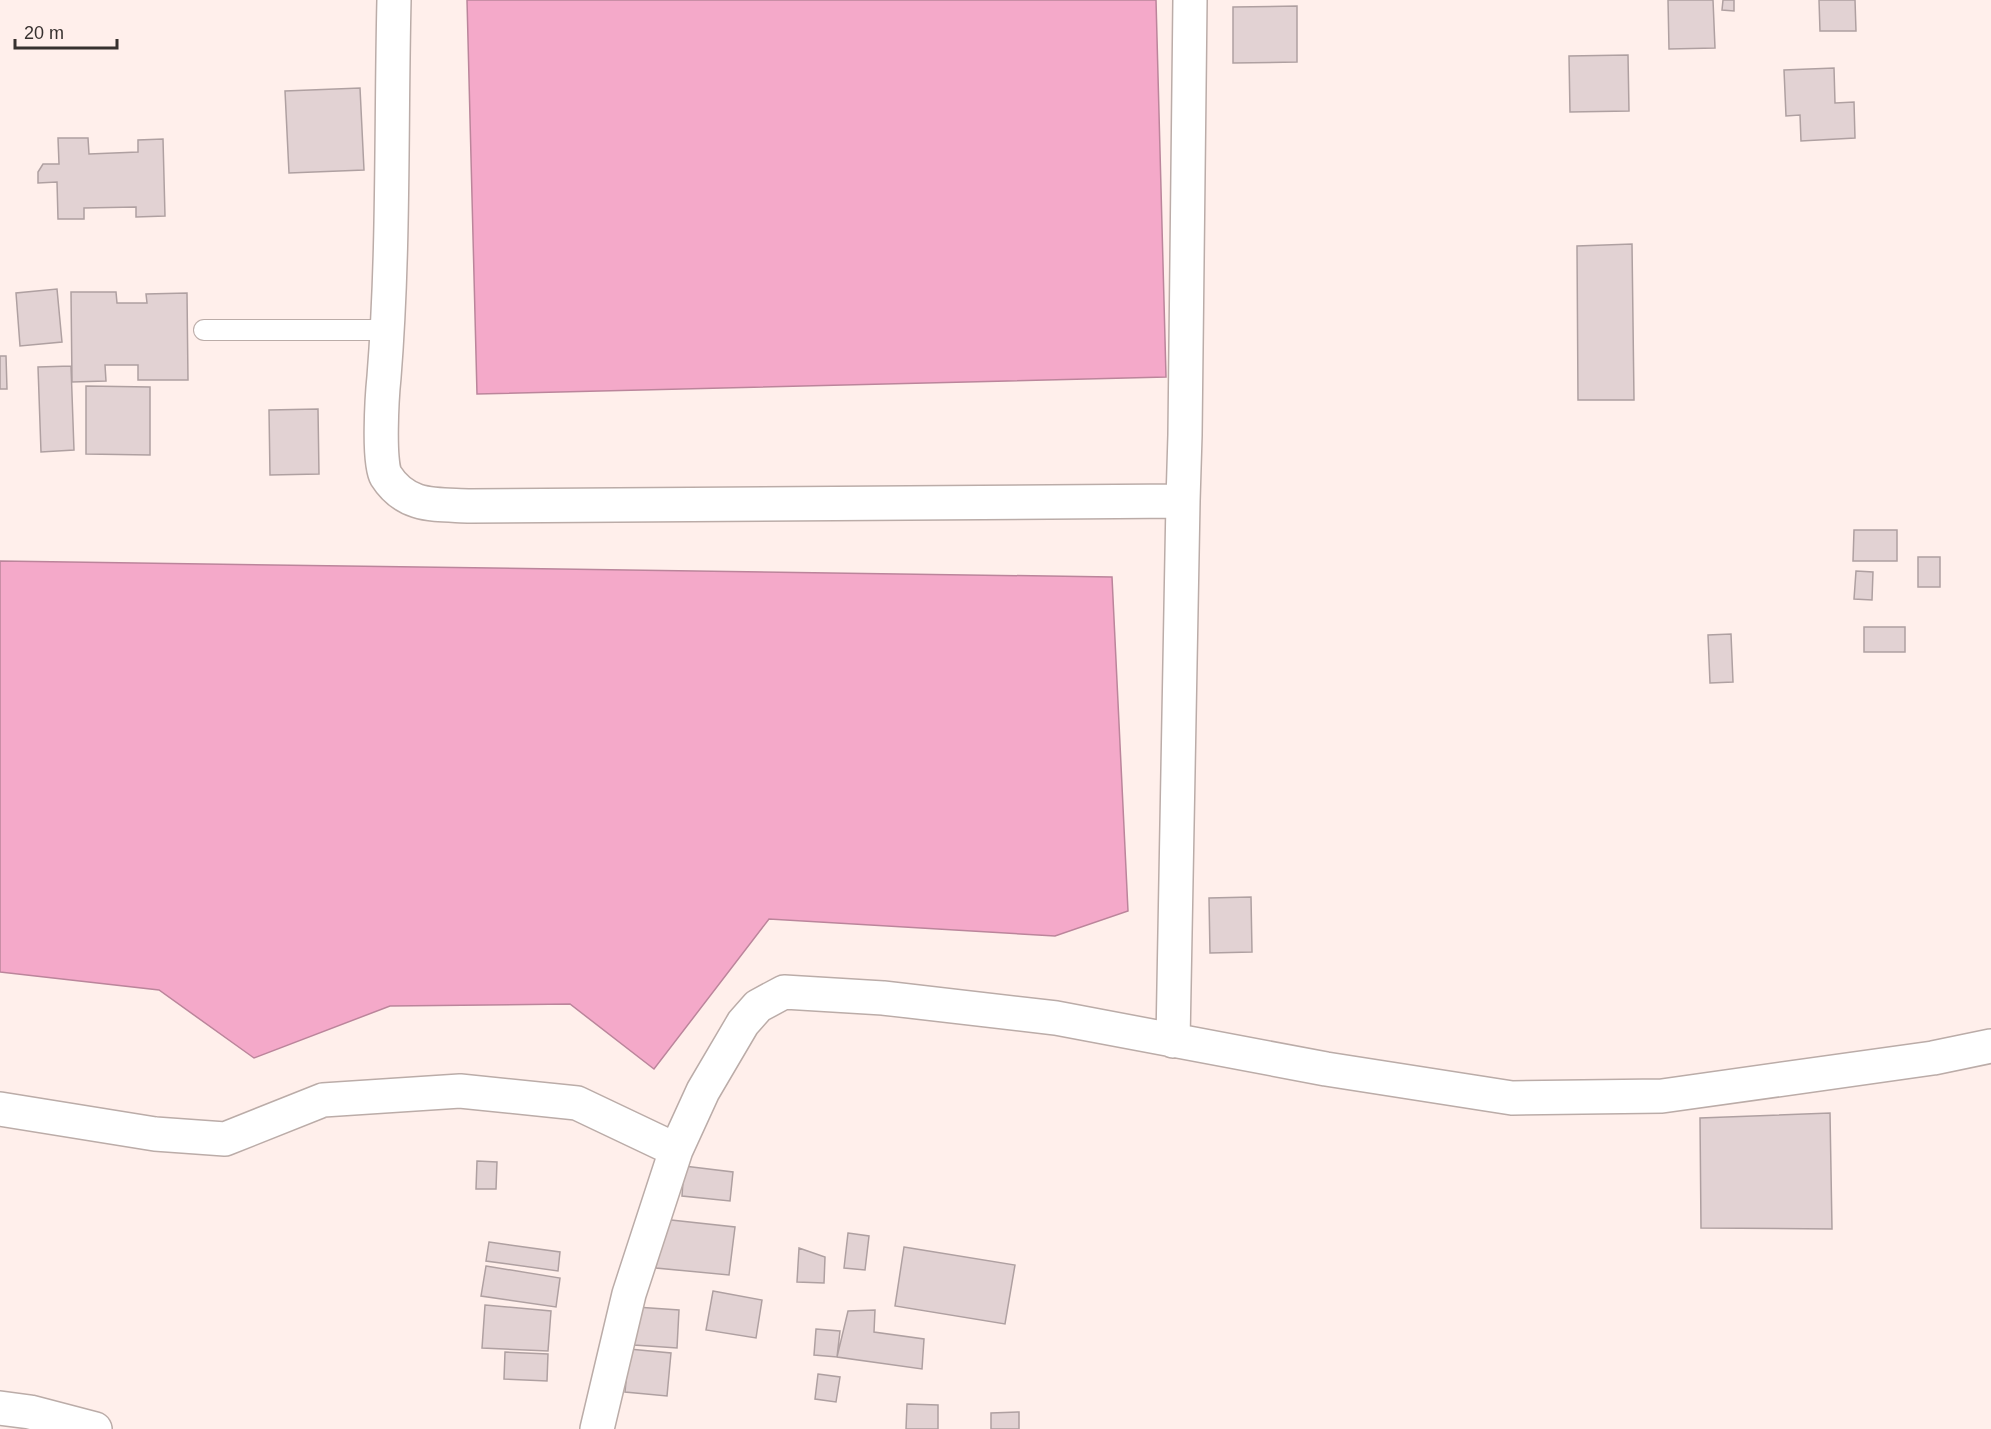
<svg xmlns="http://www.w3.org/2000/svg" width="1991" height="1429" viewBox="0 0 1991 1429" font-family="Arial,sans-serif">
<rect width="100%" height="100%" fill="#ffefeb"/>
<path fill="#f4a9c9" stroke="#bb859b" stroke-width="1.5" d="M 467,0 L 1156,0 L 1166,377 L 477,394 Z
M 0,561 L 1112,577 L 1128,911 L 1055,936 L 769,919 L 654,1069 L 570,1004 L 390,1006 L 254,1058 L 159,990 L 0,972 Z"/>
<path fill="#e2d2d3" stroke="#afa0a1" stroke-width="1.5" d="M 1668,0 L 1713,0 L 1715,48 L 1669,49 Z
M 1723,0 L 1734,0 L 1734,11 L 1722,10 Z
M 1819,0 L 1855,0 L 1856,31 L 1820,31 Z
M 1297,6 L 1297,62 L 1233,63 L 1233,7 Z
M 1628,55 L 1629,111 L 1570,112 L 1569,56 Z
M 1834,68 L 1835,103 L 1854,102 L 1855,138 L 1801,141 L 1800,115 L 1786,116 L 1784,70 Z
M 360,88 L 364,170 L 289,173 L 285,91 Z
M 58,138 L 88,138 L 89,154 L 138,152 L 138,140 L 163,139 L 165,216 L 136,217 L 136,207 L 84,208 L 84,219 L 58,219 L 57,182 L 38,183 L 38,172 L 43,164 L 59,164 Z
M 1632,244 L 1634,400 L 1578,400 L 1577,246 Z
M 57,289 L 62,342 L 20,346 L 16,293 Z
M 71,292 L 116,292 L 117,303 L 147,303 L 146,294 L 187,293 L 188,380 L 138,380 L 138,365 L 105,365 L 106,381 L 72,382 Z
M 0,356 L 6,356 L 7,389 L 0,389 Z
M 71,366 L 74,450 L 41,452 L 38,367 Z
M 86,386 L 150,387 L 150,455 L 86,454 Z
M 318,409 L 319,474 L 270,475 L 269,410 Z
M 1854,530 L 1897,530 L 1897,561 L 1853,561 Z
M 1918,557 L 1940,557 L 1940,587 L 1918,587 Z
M 1856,571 L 1873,572 L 1872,600 L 1854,599 Z
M 1864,627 L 1905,627 L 1905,652 L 1864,652 Z
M 1731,634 L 1733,682 L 1710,683 L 1708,635 Z
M 1251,897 L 1252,952 L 1210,953 L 1209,898 Z
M 1830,1113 L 1832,1229 L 1701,1228 L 1700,1118 Z
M 477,1161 L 497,1162 L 496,1189 L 476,1189 Z
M 684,1166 L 733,1172 L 730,1201 L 682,1196 Z
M 662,1219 L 735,1227 L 729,1275 L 656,1268 Z
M 848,1233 L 869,1236 L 865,1270 L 844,1268 Z
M 489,1242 L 560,1252 L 558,1271 L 486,1261 Z
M 904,1247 L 1015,1265 L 1005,1324 L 895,1306 Z
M 799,1248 L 825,1257 L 824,1283 L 797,1282 Z
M 486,1266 L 560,1278 L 556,1307 L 481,1296 Z
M 713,1291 L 762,1300 L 756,1338 L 706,1330 Z
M 485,1305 L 551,1311 L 548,1351 L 482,1348 Z
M 636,1307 L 679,1310 L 677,1348 L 634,1345 Z
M 875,1310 L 874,1332 L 924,1339 L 922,1369 L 837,1357 L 848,1311 Z
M 816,1329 L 840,1331 L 837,1357 L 814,1355 Z
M 629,1349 L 671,1353 L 667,1396 L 625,1392 Z
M 505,1352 L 548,1354 L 547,1381 L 504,1379 Z
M 818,1374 L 840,1377 L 836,1402 L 815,1399 Z
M 907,1404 L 938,1405 L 938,1429 L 906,1429 Z
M 1019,1412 L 1019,1429 L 991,1429 L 991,1413 Z"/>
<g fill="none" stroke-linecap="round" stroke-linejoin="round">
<g stroke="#bbaca8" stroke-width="22">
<path id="service" d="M 204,330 L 388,330"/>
</g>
<g stroke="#bbaca8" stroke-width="36">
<path id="minor" d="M 394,0 C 391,125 394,252 384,377 C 382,396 378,463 386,476 C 407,509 437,504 471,506 L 1183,501
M 1173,1041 L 1183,501 L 1185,435 L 1190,0
M 0,1109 L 155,1134 L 225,1139 L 323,1100 L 460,1091 L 577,1103 L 676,1150
M 0,1408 L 30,1412 L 95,1429
M 597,1429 L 629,1294 L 676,1150 L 703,1091 L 743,1023 L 758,1006 L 784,992 L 883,998 L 1056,1018 L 1326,1069 L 1512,1098 L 1662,1096 L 1933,1058 L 1991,1046"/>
</g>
<use href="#service" stroke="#fff" stroke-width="20"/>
<use href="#minor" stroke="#fff" stroke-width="33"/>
</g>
<path d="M15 39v9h102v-9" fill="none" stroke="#37312f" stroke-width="3"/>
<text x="24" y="39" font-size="18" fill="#37312f" stroke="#ffefeb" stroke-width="4.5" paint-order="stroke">20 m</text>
</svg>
